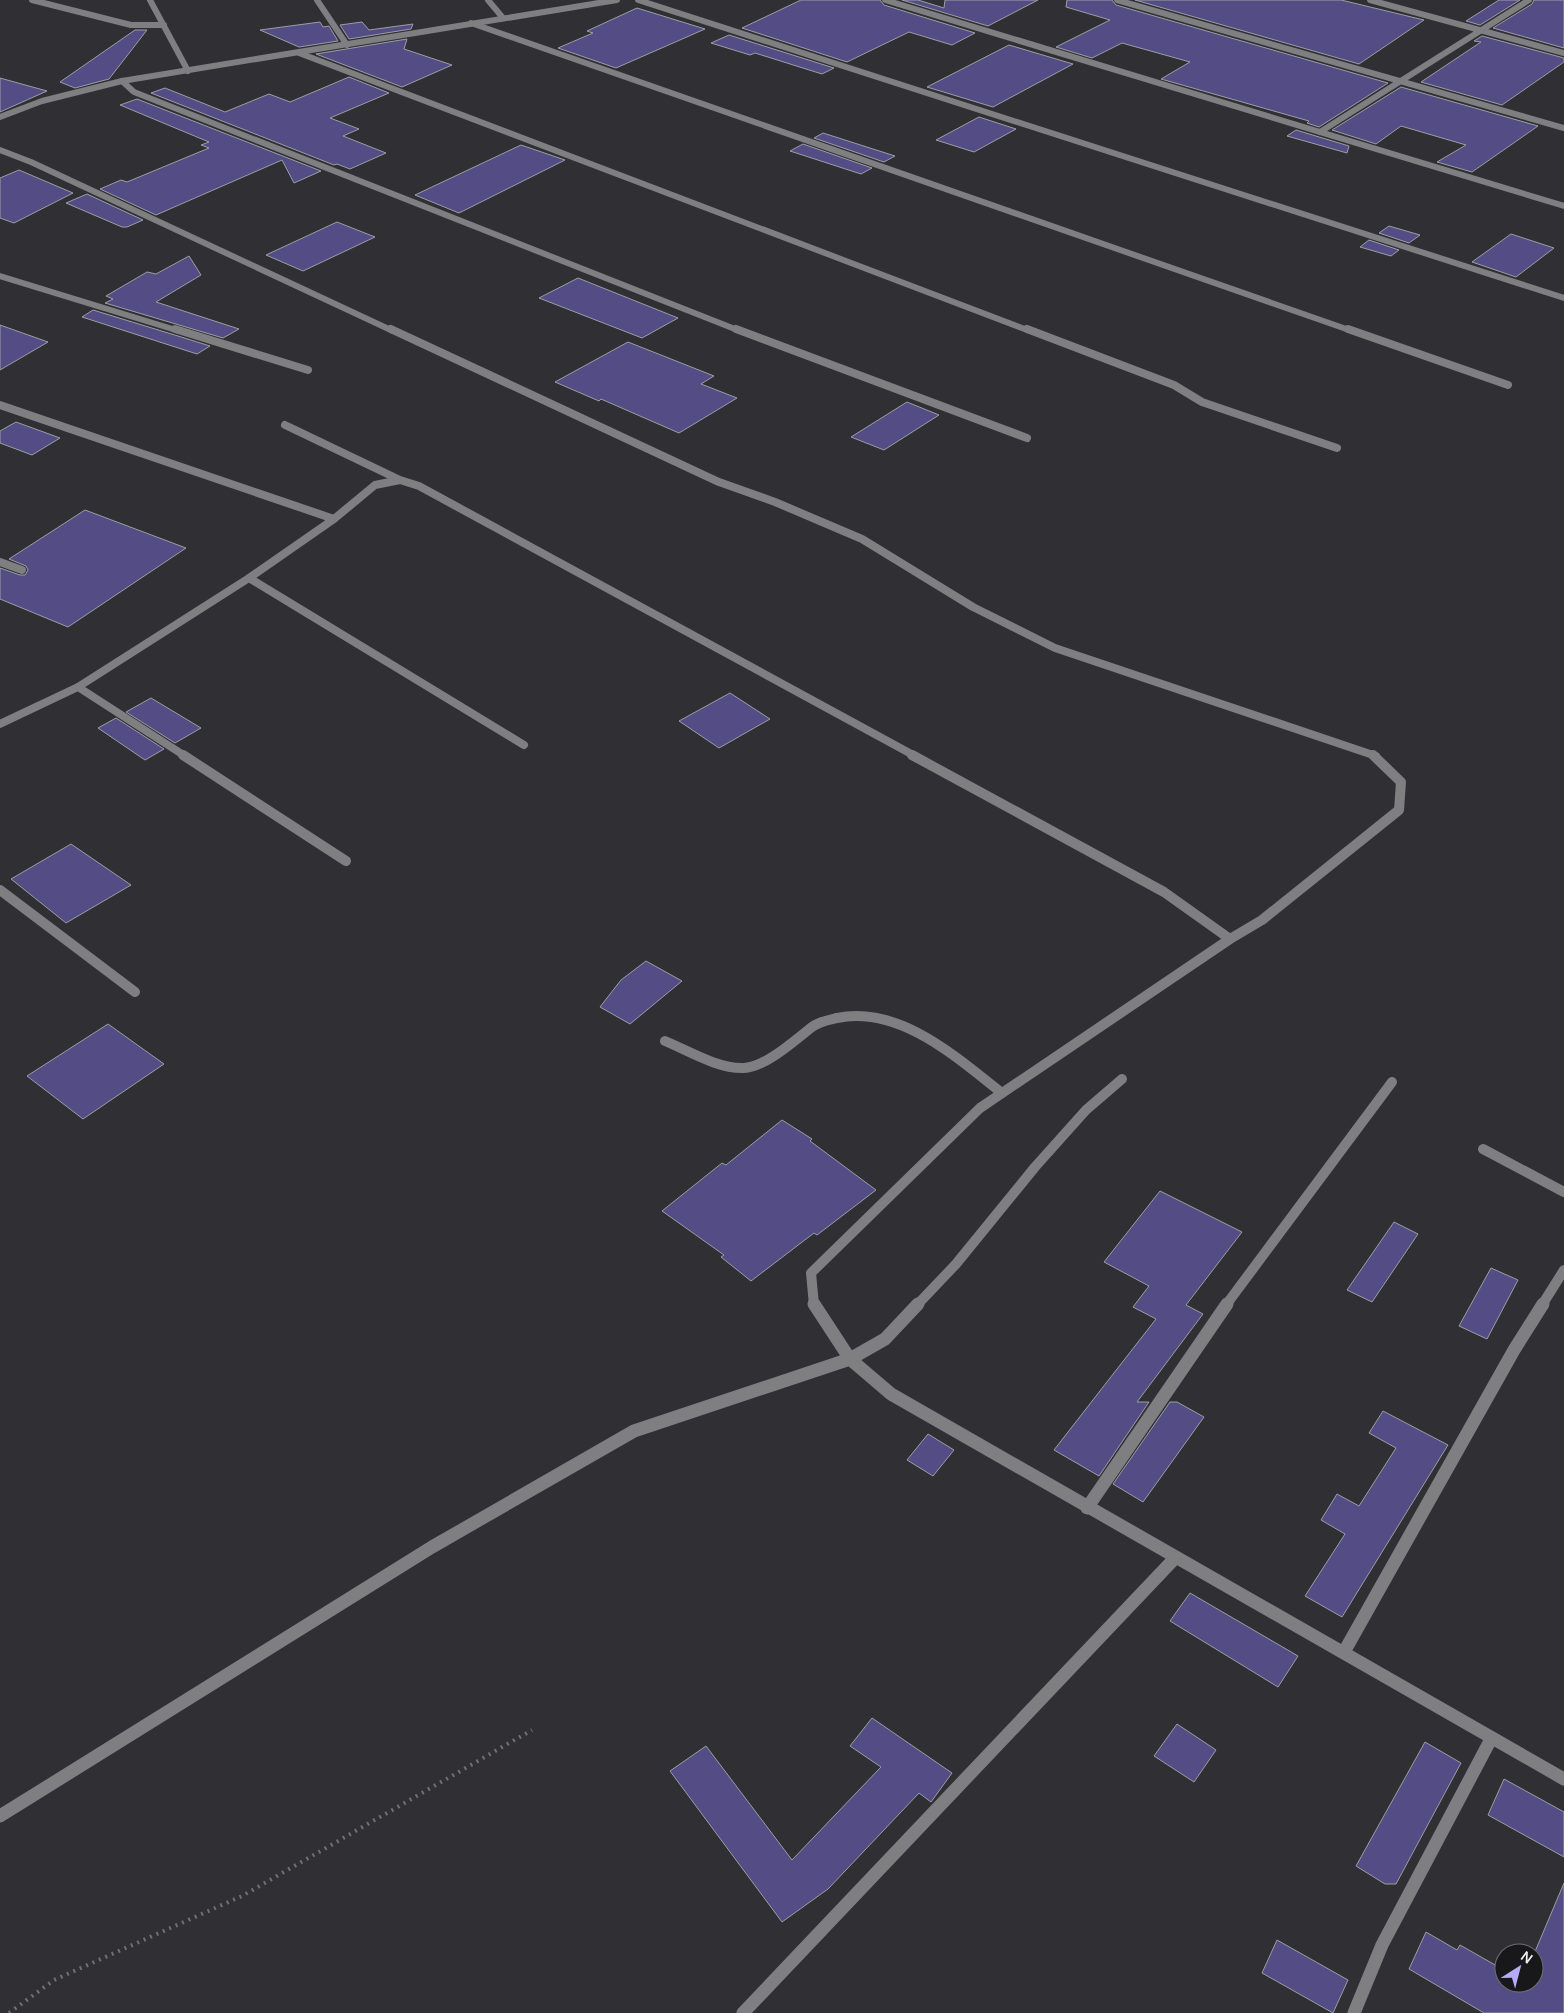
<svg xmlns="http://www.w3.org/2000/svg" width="1564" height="2013" viewBox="0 0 1564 2013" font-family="Manrope,sans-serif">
<rect width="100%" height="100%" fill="#2f2f34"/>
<path fill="#544d85" stroke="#9d9da3" d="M 801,0 L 880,0 L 884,5 L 975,33 L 952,45 L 909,32 L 847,62 L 742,28 Z
M 902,0 L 918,0 L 944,8 L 945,0 L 1038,0 L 988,26 Z
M 1067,0 L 1112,0 L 1116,5 L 1388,83 L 1319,127 L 1307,123 L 1309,121 L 1161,79 L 1190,62 L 1122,43 L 1092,58 L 1056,47 L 1110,20 L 1066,7 Z
M 1135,0 L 1341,0 L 1424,20 L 1359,64 Z
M 1499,0 L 1520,0 L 1480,25 L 1466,21 Z
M 1534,0 L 1564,0 L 1564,48 L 1493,28 L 1532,4 Z
M 637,8 L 705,29 L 616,68 L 558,48 L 593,33 L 587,31 Z
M 320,22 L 323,27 L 329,26 L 338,41 L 299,47 L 260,30 Z
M 362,22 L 369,30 L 413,24 L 411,29 L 349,39 L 340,25 Z
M 135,30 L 147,30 L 109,79 L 75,88 L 60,82 Z
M 729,35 L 834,68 L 822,74 L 755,53 L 750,55 L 711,43 Z
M 1482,36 L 1564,58 L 1564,62 L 1502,105 L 1421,82 L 1481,42 L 1474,41 Z
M 407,39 L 404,49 L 452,65 L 402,87 L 316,54 Z
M 1009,45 L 1073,64 L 993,107 L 927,87 Z
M 349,77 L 389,93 L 330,118 L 359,129 L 343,136 L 386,153 L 350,169 L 337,164 L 334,165 L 151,93 L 165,88 L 225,112 L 269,94 L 290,102 Z
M 0,78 L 47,91 L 0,112 Z
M 1401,87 L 1538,126 L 1472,172 L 1437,162 L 1466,145 L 1401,126 L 1376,144 L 1332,130 Z
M 137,99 L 321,171 L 294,183 L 282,160 L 156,215 L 100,189 L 121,180 L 127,182 L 209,148 L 201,145 L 209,142 L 120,105 Z
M 979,117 L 1016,129 L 974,152 L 936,140 Z
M 1296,130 L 1349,146 L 1347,153 L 1287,136 Z
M 823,133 L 895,156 L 884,162 L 814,138 Z
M 803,144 L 872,168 L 861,174 L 790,151 Z
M 521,145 L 565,160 L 459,213 L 415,195 Z
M 19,170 L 73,193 L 14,223 L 0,218 L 0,178 Z
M 87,194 L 143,220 L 127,227 L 122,227 L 66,203 Z
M 337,222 L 375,237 L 303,271 L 266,255 Z
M 1389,226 L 1420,235 L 1409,243 L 1379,233 Z
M 1511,234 L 1554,248 L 1516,277 L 1472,262 Z
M 1369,240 L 1399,250 L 1391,256 L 1360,247 Z
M 189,256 L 201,275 L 156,302 L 239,329 L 223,338 L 105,303 L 113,299 L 106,296 L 147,272 L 156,274 Z
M 578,278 L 678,318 L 642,338 L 539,298 Z
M 93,310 L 178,336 L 210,346 L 197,354 L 82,317 Z
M 0,325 L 48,342 L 0,370 Z
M 628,342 L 714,376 L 701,384 L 737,398 L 679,433 L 601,399 L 599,401 L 555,382 Z
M 907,402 L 939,415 L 884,450 L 851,437 Z
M 16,422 L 60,438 L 32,455 L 0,443 L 0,431 Z
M 85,510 L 186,548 L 68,627 L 0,599 L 0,568 L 20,575 L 25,575 L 28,570 L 26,566 L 9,559 Z
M 730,693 L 770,719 L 719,748 L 679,721 Z
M 151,698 L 201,728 L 175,743 L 126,712 Z
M 116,718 L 164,749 L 145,760 L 98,728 Z
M 71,844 L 131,885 L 66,923 L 11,879 Z
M 646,961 L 682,981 L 630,1024 L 600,1007 L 621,980 Z
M 108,1024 L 164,1064 L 83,1119 L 27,1076 Z
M 782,1120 L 812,1139 L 810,1141 L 876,1190 L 817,1235 L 814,1233 L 751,1281 L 721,1257 L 724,1255 L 662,1211 L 722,1163 L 726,1165 Z
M 1160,1191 L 1242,1232 L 1186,1305 L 1203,1314 L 1137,1402 L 1149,1402 L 1099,1476 L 1054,1450 L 1156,1319 L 1133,1307 L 1149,1286 L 1104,1262 Z
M 1394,1222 L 1418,1234 L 1372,1302 L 1347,1290 Z
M 1491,1268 L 1518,1280 L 1487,1339 L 1459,1326 Z
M 1170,1402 L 1177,1402 L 1204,1417 L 1143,1502 L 1113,1484 Z
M 1383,1411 L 1448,1445 L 1342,1617 L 1305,1596 L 1345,1534 L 1321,1520 L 1337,1494 L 1359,1506 L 1396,1448 L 1369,1433 Z
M 928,1434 L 954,1450 L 933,1476 L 907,1460 Z
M 1190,1593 L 1298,1656 L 1278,1687 L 1170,1621 Z
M 872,1718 L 952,1773 L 931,1802 L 919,1793 L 828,1889 L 782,1922 L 670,1771 L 706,1746 L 792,1860 L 881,1767 L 850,1746 Z
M 1177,1724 L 1216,1750 L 1194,1782 L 1154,1756 Z
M 1425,1742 L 1461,1763 L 1396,1884 L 1385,1884 L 1356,1866 Z
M 1504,1779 L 1564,1812 L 1564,1857 L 1488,1815 Z
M 1564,1883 L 1564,2013 L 1484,2013 L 1409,1969 L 1426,1932 L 1457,1950 L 1460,1945 L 1504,1970 L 1504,1983 L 1534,1983 L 1534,1954 Z
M 1277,1940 L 1348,1980 L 1333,2013 L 1262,1973 Z"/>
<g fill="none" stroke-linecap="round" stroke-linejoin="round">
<path stroke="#707074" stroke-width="4" stroke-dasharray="2 5" stroke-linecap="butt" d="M 9,2013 L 54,1980 L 242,1896 L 532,1730"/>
<path stroke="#7f7f82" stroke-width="10" d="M 665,1041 C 689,1051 718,1069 744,1068 C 766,1067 795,1040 812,1027 C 820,1021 828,1020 837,1018 C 900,1005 957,1058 1002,1093"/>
<path stroke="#7f7f82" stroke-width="6" d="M 32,0 L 131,25 L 164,25
M 150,0 L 188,71
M 317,0 L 347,45
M 488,0 L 503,18
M 638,0 L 1564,298
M 885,0 L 1564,206
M 1117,0 L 1564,128
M 1370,0 L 1564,53
M 471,23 L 1352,331
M 299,53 L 1030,331
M 122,81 L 134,92 L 740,331
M 1320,132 L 1529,0
M 0,150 L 31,162 L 393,331
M 0,276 L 179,331"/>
<path stroke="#7f7f82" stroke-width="8" d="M 175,329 L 308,370
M 391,329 L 719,482 L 775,502 L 862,539 L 973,607 L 1055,648 L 1376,756
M 736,329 L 1027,438
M 1027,329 L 1174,385 L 1202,402 L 1337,448
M 1348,329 L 1508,385
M 0,405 L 334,519
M 285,425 L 400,480
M 0,562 L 22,570
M 249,578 L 524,745
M 78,687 L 185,756
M 0,724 L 78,687 L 249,578 L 334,519 L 375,485 L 400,480 L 419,486 L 915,756"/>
<path stroke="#7f7f82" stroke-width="10" d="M 183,755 L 346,861
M 912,755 L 1164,892 L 1230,939
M 0,890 L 135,992
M 1483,1149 L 1564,1192
M 814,1305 L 811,1273 L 980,1108 L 1230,939 L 1262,920 L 1399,810 L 1401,782 L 1373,755
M 917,1305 L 956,1264 L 1035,1167 L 1086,1110 L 1122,1079
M 1226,1305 L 1392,1082
M 1542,1305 L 1564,1270"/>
<path stroke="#7f7f82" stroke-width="13" d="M 814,1304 L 850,1359 L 891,1394 L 1564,1779
M 1087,1508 L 1227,1304
M 1344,1652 L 1514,1350 L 1543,1304
M 0,1816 L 432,1547 L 634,1431 L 850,1359 L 885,1339 L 918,1304
M 743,2013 L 1176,1557
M 1354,2013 L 1382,1945 L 1491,1739"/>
<path stroke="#7f7f82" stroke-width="6" d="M 0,117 L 42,101 L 122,81 L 617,0"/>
</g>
<g transform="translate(1519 1968) rotate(36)"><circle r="24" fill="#18171a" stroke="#6f6e71"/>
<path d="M0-4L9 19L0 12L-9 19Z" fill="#b4acf9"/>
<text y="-8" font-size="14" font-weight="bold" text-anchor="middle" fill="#f1f1f4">N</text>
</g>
</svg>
